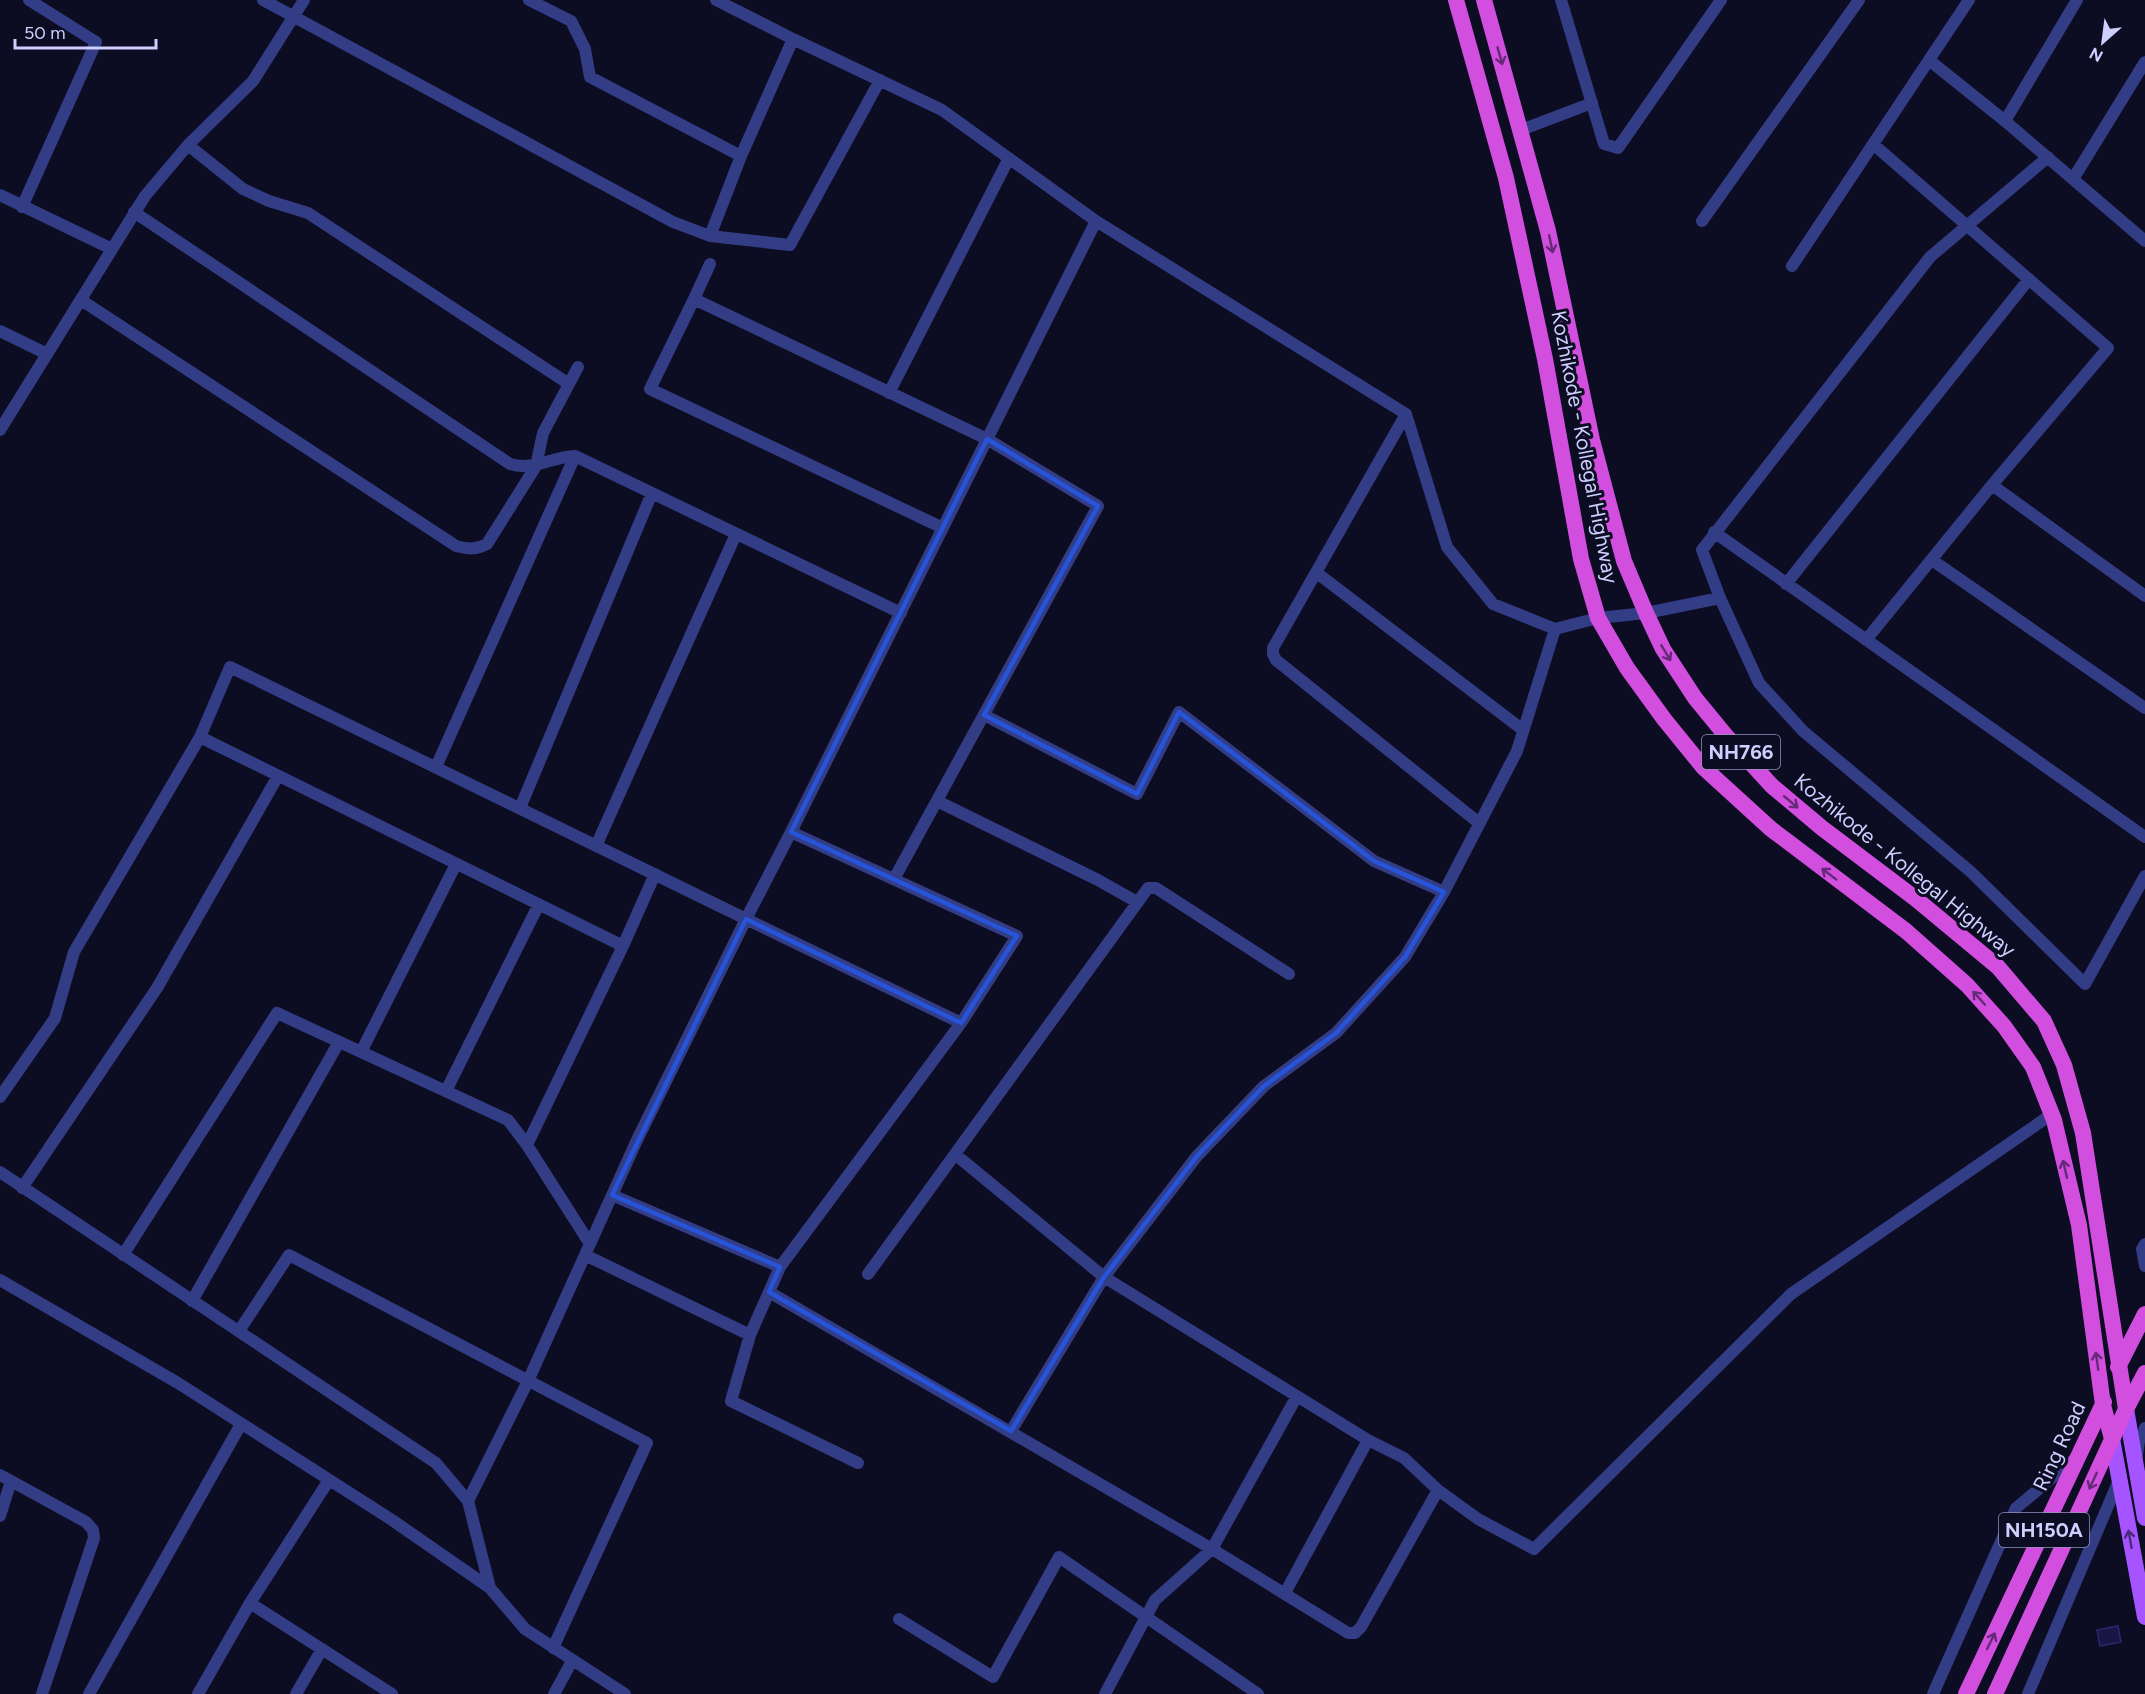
<svg xmlns="http://www.w3.org/2000/svg" width="2145" height="1694" viewBox="0 0 2145 1694" font-family="Figtree,sans-serif">
<rect width="100%" height="100%" fill="#0c0c22"/>
<path fill="#191645" stroke="#2a2772" stroke-width="1.5" d="M 2118,1626 L 2121,1642 L 2100,1646 L 2097,1630 Z"/>
<g fill="none" stroke-linecap="round" stroke-linejoin="round">
<path stroke="#333d85" stroke-width="12" d="M 263,0 L 673,222 L 710,236 L 790,245 L 880,80
M 529,0 L 571,21 L 585,49 L 590,77 L 741,156
M 716,0 L 793,39 L 942,110 L 1096,221 L 1406,414 L 1447,547 L 1493,604 L 1555,629 L 1598,618 L 1646,613 L 1720,598
M 1561,0 L 1604,144 L 1618,148 L 1721,0
M 1969,0 L 1929,60 L 2005,121
M 2077,0 L 2005,121 L 2145,241
M 1521,130 L 1592,103
M 188,145 L 243,189 L 269,201 L 308,213 L 569,384
M 2048,157 L 1930,257 L 1702,550 L 1720,598 L 1759,683 L 1803,731 L 1971,872 L 2085,984 L 2145,876
M 2073,179 L 2145,62
M 0,195 L 112,249
M 22,207 L 96,42 L 29,0
M 134,212 L 510,464 C 533,471 551,457 575,456
M 1702,221 L 1859,0
M 710,236 L 741,156 L 793,39
M 1792,266 L 1929,60
M 694,299 L 710,264
M 81,300 L 456,546 C 468,549 476,550 487,544 L 536,466 L 543,433 L 578,367
M 0,331 L 47,354
M 889,393 L 1009,158
M 1406,414 L 1273,648 L 1273,654 L 1276,660 L 1479,823
M 0,430 L 145,196 L 188,145 L 253,81 L 304,0
M 1992,485 L 2145,596
M 1714,532 L 2145,837
M 1932,560 L 2145,708
M 1317,573 L 1523,730
M 1786,584 L 2029,279
M 1866,640 L 1992,485 L 2108,348 L 1873,144
M 984,715 L 1137,794 L 1179,712 L 1374,861 L 1444,892 L 1517,751 L 1555,629
M 436,767 L 575,456 L 901,613
M 937,801 L 1098,880 L 1137,902
M 520,808 L 652,493
M 791,832 L 1096,221
M 596,846 L 736,534
M 894,879 L 1098,506 L 987,439 L 694,299 L 650,389 L 943,528
M 361,1052 L 456,864
M 446,1091 L 539,904
M 0,1097 L 55,1018 L 74,952 L 200,737
M 527,1145 L 623,946 L 655,874
M 956,1155 L 1104,1277 L 1368,1440 L 1404,1458 L 1438,1490 L 1478,1519 L 1534,1549 L 1791,1294 L 2052,1114
M 0,1172 L 436,1463 L 468,1501 L 490,1588 L 525,1629 L 625,1694
M 22,1188 L 157,988 L 278,776
M 612,1195 L 780,1267
M 123,1255 L 277,1013 L 508,1120 L 527,1145 L 590,1244
M 585,1255 L 750,1335 L 780,1267 L 961,1023 L 1017,936 L 791,832 L 746,919 L 961,1023
M 868,1274 L 1148,888 L 1156,888 L 1289,974
M 0,1280 L 178,1383 L 392,1520 L 490,1588
M 769,1292 L 1212,1549 L 1348,1633 L 1355,1633 L 1361,1627 L 1438,1490
M 192,1301 L 339,1042
M 239,1331 L 289,1255 L 647,1443 L 553,1648
M 750,1335 L 731,1401 L 858,1463
M 1011,1431 L 1104,1277 L 1197,1156 L 1264,1086 L 1336,1033 L 1405,957 L 1444,892
M 2137,1455 L 2139,1441 L 2145,1428
M 0,1475 L 86,1522 L 93,1530 L 94,1538 L 42,1694
M 468,1501 L 528,1381 L 637,1140 L 746,919 L 230,667 L 200,737 L 623,946
M 0,1516 L 11,1481
M 1285,1593 L 1368,1440
M 250,1603 L 329,1480
M 899,1619 L 993,1677 L 1059,1557 L 1258,1694
M 89,1694 L 241,1424
M 198,1694 L 250,1603 L 392,1694
M 296,1694 L 322,1649
M 554,1694 L 572,1661
M 1105,1694 L 1155,1600 L 1212,1549 L 1297,1396"/>
<path stroke="#333d85" stroke-width="12" d="M 2145,1244 L 2142,1249 L 2145,1266
M 1933,1694 L 2016,1508 L 2077,1457
M 2028,1694 L 2119,1480"/>
<path stroke="#a554ff" stroke-width="16" d="M 2126,1409 L 2145,1518
M 2112,1439 L 2145,1617"/>
<path stroke="#d24ede" stroke-width="16" d="M 1456,0 L 1506,178 L 1545,359 L 1581,559 L 1598,618 L 1627,668 L 1664,719 L 1703,767 L 1771,829 L 1906,931 L 1967,985 L 2004,1026 L 2033,1067 L 2054,1120 L 2079,1225 L 2103,1405 L 2112,1439
M 1484,0 L 1548,231 L 1592,440 L 1624,561 L 1646,613 L 1663,649 L 1695,698 L 1727,737 L 1772,786 L 1822,828 L 1916,899 L 1998,967 L 2044,1021 L 2064,1065 L 2083,1133 L 2126,1409
M 2118,1367 L 2145,1314
M 1966,1694 L 2104,1402
M 1995,1694 L 2126,1409 L 2145,1373"/>
</g>
<defs><path id="oneway-shaft" d="M-6 0H5M1.5-3L5.5 0L1.5 3" fill="none" stroke-width="1.6" stroke-linecap="round" stroke-linejoin="round" transform="scale(1.5)"/></defs>
<g stroke="#652a77">
<use href="#oneway-shaft" transform="translate(1500 56) rotate(74)"/>
<use href="#oneway-shaft" transform="translate(1551 244) rotate(78)"/>
<use href="#oneway-shaft" transform="translate(1666 653) rotate(59)"/>
<use href="#oneway-shaft" transform="translate(1791 802) rotate(40)"/>
<use href="#oneway-shaft" transform="translate(1829 874) rotate(-143)"/>
<use href="#oneway-shaft" transform="translate(1979 998) rotate(-132)"/>
<use href="#oneway-shaft" transform="translate(2065 1169) rotate(-103)"/>
<use href="#oneway-shaft" transform="translate(2097 1361) rotate(-98)"/>
<use href="#oneway-shaft" transform="translate(2093 1481) rotate(115)"/>
<use href="#oneway-shaft" transform="translate(1991 1641) rotate(-64)"/>
</g>
<use stroke="#49297a" href="#oneway-shaft" transform="translate(2130 1539) rotate(-100)"/>
<path fill="none" stroke="#2654da" stroke-width="4.5" stroke-linejoin="round" d="M 987,439 L 1098,506 L 984,715 L 1137,794 L 1179,712 L 1374,861 L 1444,892 L 1405,957 L 1336,1033 L 1264,1086 L 1197,1156 L 1104,1277 L 1011,1431 L 769,1292 L 780,1267 L 612,1195 L 746,919 L 961,1023 L 1017,936 L 791,832 Z"/>
<g text-anchor="middle" dominant-baseline="central" stroke-width="6" stroke-linejoin="round" paint-order="stroke">
<g fill="#0c0c22" stroke="#9394bd" stroke-width="1.5">
<rect x="1702" y="735" width="78" height="34" rx="4.5"/>
<rect x="1999" y="1513" width="90" height="34" rx="4.5"/>
</g>
<g font-size="20" font-weight="bold" fill="#cdcfff">
<text x="1741" y="752">NH766</text>
<text x="2044" y="1530">NH150A</text>
</g>
<g font-size="21" fill="#cdcfff" stroke="#0c0c22">
<text transform="translate(1585 447) rotate(79)">Kozhikode - Kollegal Highway</text>
<text transform="translate(1905 865) rotate(39)">Kozhikode - Kollegal Highway</text>
<text transform="translate(2059 1446) rotate(-65)">Ring Road</text>
</g>
</g>
<g transform="translate(2103 42) rotate(208)" stroke="#0c0c22" stroke-width="4.5" paint-order="stroke">
<path d="M0-4.5L10 22L0 15L-10 22Z" fill="#cdcfff"/>
<text y="-9" font-size="16" font-weight="bold" text-anchor="middle" fill="#cdcfff">N</text>
</g>
<path d="M15 39v9h141v-9" fill="none" stroke="#cdcfff" stroke-width="3"/>
<text x="24" y="39" font-size="18" fill="#cdcfff" stroke="#0c0c22" stroke-width="4.5" paint-order="stroke">50 m</text>
</svg>
